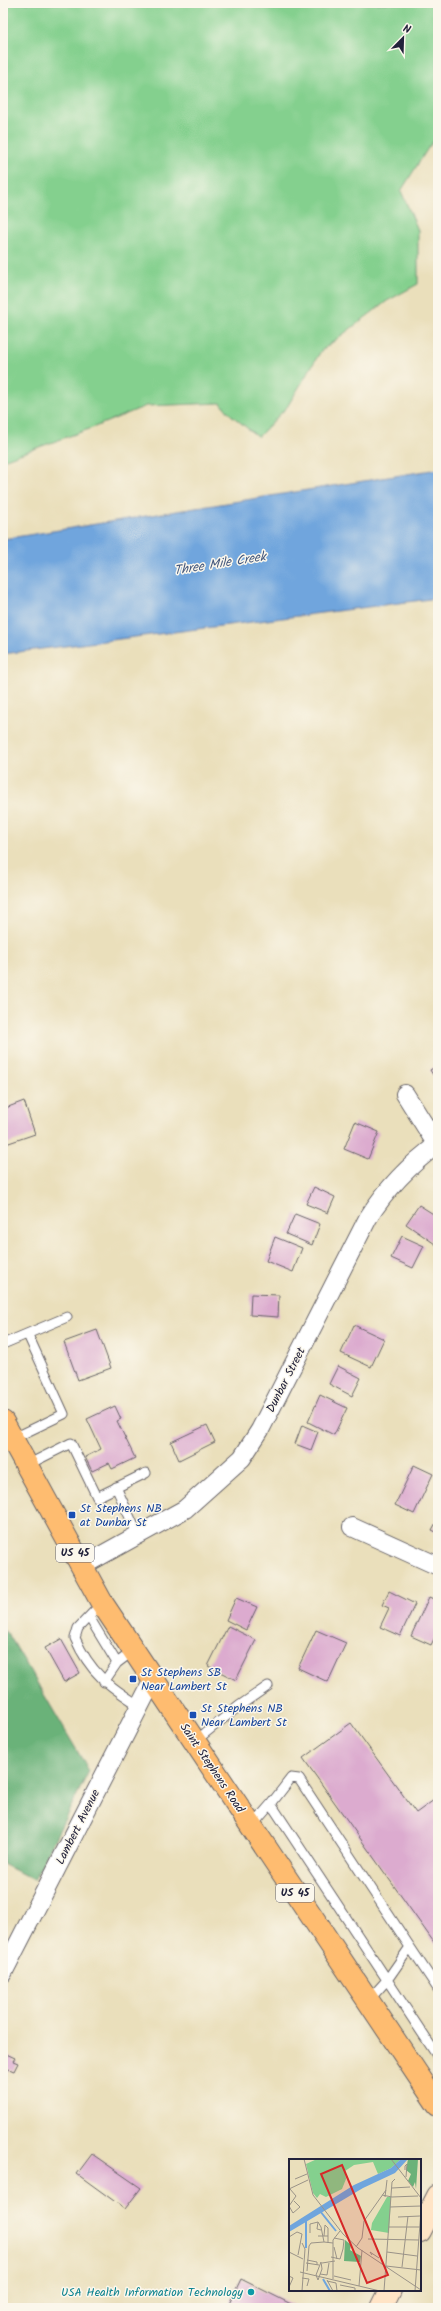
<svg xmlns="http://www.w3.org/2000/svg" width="441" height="2311" viewBox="0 0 441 2311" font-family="Kalam,sans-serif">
<rect width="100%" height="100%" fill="#fbf7ec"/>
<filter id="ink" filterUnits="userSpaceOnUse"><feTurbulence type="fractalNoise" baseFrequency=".025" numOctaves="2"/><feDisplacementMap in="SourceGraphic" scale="8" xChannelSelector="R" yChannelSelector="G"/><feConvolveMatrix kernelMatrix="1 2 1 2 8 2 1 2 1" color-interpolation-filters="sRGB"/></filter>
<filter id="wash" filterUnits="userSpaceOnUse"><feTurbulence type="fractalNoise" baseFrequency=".012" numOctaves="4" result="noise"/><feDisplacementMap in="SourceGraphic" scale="16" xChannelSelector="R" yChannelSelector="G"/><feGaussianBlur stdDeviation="0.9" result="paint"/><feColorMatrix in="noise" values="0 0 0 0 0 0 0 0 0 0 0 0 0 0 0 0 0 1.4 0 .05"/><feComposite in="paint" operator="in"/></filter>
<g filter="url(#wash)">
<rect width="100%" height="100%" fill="#eadfbb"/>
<path fill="#84d08e" stroke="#537964" d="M 3,3 L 438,3 L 438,136 L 428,148 L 401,191 L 418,230 L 418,284 L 387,301 L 321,351 L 287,407 L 258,437 L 230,414 L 221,403 L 146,406 L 92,428 L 3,460 Z"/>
<path fill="#6bb279" stroke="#466a5a" d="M 3,1630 L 9,1635 L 89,1771 L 34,1880 L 3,1864 Z"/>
<path fill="#6fa5dd" stroke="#48648c" d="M 438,469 L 438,598 L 3,654 L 3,539 Z"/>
<g id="blocks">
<path fill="#dcabcf" d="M 438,1065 L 438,1083 L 430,1070 Z
M 24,1101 L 35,1134 L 3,1145 L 3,1109 Z
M 355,1122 L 379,1132 L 368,1159 L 344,1149 Z
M 314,1187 L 335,1197 L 328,1213 L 306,1204 Z
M 419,1205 L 438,1217 L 438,1246 L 406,1224 Z
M 295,1214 L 320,1224 L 312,1245 L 286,1234 Z
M 402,1236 L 424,1246 L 413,1268 L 391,1258 Z
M 275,1237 L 302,1248 L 293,1272 L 266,1261 Z
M 251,1294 L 279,1295 L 278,1317 L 250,1315 Z
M 354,1325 L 384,1339 L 371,1367 L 341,1353 Z
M 97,1330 L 111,1368 L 78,1380 L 64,1342 Z
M 338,1366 L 361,1378 L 352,1396 L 329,1384 Z
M 320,1395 L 347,1408 L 334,1435 L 308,1422 Z
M 115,1406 L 121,1419 L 117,1421 L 135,1458 L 112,1469 L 109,1463 L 92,1471 L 85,1457 L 101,1449 L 87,1419 Z
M 207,1425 L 215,1442 L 179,1460 L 171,1442 Z
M 302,1425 L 318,1432 L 311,1450 L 295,1444 Z
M 414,1465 L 433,1474 L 414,1514 L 395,1505 Z
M 438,1519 L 438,1533 L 432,1530 Z
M 389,1591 L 415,1604 L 400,1636 L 380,1627 L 389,1608 L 382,1605 Z
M 429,1597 L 438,1601 L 438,1631 L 431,1645 L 411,1636 Z
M 236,1598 L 257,1607 L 246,1630 L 226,1620 Z
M 228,1626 L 256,1640 L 236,1680 L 208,1666 Z
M 316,1630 L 346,1643 L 328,1682 L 298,1668 Z
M 61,1639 L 80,1673 L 64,1682 L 45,1648 Z
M 351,1723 L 416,1813 L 438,1797 L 438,1948 L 303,1758 Z
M 4,2053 L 15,2058 L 13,2061 L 18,2063 L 14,2071 L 9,2069 L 7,2072 L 3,2070 Z
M 92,2154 L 141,2188 L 125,2209 L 77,2174 Z
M 241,2279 L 295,2306 L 294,2308 L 227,2308 Z"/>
</g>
</g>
<g filter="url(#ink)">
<use href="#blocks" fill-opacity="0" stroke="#686468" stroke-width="1"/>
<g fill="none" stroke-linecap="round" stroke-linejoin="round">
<g stroke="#686468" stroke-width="11">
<path id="lane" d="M 3,1344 L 67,1317
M 12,1439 L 64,1414 L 28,1335
M 27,1465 L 71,1443 L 97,1497 L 146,1473
M 116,1487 L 138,1535
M 102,1603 L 78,1628 L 75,1638 C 90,1673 109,1686 140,1706
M 89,1617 L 117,1663 L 133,1651
M 104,1682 L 117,1663
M 194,1742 L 239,1706 L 268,1686
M 251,1827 L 271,1804
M 410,1947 L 299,1779 L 291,1778 L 271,1804 L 438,2057
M 368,2001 L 387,1980 L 410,1947 L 438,1989"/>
</g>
<g stroke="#686468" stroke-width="20">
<path id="street" d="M 405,1094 L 437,1145
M 352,1527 L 438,1566
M 82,1566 L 185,1509 L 242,1458 L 260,1430 L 368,1218 C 387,1188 409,1165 438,1144
M 3,1973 L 153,1680"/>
</g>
<g stroke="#686468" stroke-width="24">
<path id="secondary" d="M 420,2231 L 438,2196
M 381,2308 L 390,2290"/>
</g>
<g stroke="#686468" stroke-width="24">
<path id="primary" d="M 3,1422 L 102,1603 L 438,2105"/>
</g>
<use href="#lane" stroke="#fff" stroke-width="9"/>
<use href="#street" stroke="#fff" stroke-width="18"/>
<use href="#secondary" stroke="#ffe4c6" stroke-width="22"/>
<use href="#primary" stroke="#febc70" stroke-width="22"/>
</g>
</g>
<g fill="#1a4fb4" stroke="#fbf7ec" stroke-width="1.5">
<rect x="68" y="1511" width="8" height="8" rx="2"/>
<rect x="129" y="1675" width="8" height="8" rx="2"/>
<rect x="189" y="1711" width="8" height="8" rx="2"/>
</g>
<circle fill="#0f9aa8" stroke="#fbf7ec" stroke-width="1.5" cx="251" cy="2292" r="4"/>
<g text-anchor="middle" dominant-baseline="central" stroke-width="3" stroke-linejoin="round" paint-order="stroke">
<g fill="#fbf7ec" stroke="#636270" stroke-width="1">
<rect x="56" y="1544" width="38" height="18" rx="3"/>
<rect x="276" y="1884" width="38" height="18" rx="3"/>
</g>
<g font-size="11" font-weight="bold" fill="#22223b">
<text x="75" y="1553">US 45</text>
<text x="295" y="1893">US 45</text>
</g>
<g font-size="12" fill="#22223b" stroke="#fbf7ec">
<text transform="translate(286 1380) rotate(-63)">Dunbar Street</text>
<text transform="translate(212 1768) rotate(56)">Saint Stephens Road</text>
<text transform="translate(78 1827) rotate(-63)">Lambert Avenue</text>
</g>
<g font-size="12" fill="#164399" stroke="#fbf7ec" text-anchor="start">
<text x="80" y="1508">St Stephens NB<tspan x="80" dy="14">at Dunbar St</tspan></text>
<text x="141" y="1672">St Stephens SB<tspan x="141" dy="14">Near Lambert St</tspan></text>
<text x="201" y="1708">St Stephens NB<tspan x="201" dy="14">Near Lambert St</tspan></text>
</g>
<g font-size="12" fill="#0d838f" stroke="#fbf7ec" text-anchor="end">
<text x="243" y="2292">USA Health Information Technology</text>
</g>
<g font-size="13" font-style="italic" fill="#41567c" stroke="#fbf7ec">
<text transform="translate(220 564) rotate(-9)">Three Mile Creek</text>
</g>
</g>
<g transform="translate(289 2159)">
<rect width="132" height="132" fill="#eadfbb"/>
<path d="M 28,0 L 112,0 L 102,9 L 89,15 L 84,3 L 65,6 L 56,12 L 57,20 L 53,30 L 37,38 L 31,35 L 28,39 L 24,34 L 17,5 ZM 98,38 L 102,38 L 100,74 L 82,71 L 83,64 Z" fill="#84d08e"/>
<path d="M 119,0 L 129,0 L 127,30 L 126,23 L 124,28 L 119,22 L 122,15 L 117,11 ZM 56,81 L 62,86 L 61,91 L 72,97 L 71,103 L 55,102 Z" fill="#6bb279"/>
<path d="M 112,0 L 119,0 L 106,14 L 74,29 L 0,73 L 0,67 L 65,26 L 102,9 Z" fill="#6fa5dd"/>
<path fill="none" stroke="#6fa5dd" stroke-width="2" d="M 31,52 L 47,72M 17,62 L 17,89M 34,120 L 41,132"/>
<path fill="none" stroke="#9a9388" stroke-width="1" d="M 15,0 L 24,36 L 54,75 L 69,89 L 132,131M 102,0 L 132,39M 116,11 L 116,7 L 118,5 L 117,18M 6,20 L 18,15M 103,29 L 121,28M 0,30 L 19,21M 1,30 L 7,37 L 0,47 L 4,54 L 11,48 L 5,42M 93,36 L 103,38 L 129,37M 96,38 L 98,21M 101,48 L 132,47M 109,58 L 131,57M 100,68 L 131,68M 32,71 L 28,70 L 29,63 L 32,68 L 35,83 L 44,84M 21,74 L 21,65 L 29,63M 29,77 L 39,77 L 39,84M 35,77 L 36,66 L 39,69 L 39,77M 0,78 L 8,73 L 13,75 L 9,96M 79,80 L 130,81M 45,88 L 48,100M 67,88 L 73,79 L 75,62 L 97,31M 0,93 L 14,100M 98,93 L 128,97M 83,96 L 81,93 L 90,99M 42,98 L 51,100 L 54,90 L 55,81 L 45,79M 18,101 L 28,103 L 28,106M 32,103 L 33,110 L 29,121 L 27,116 ZM 17,104 L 30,106M 33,104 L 46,102M 97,107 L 132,111M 113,108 L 119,57M 18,112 L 20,87 L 22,84 L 35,83M 11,113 L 91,132M 31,115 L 38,116 L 40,104M 0,117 L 4,119 L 0,128M 45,117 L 62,121M 13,119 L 20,120 L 18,127M 44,120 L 44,81 L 51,72M 38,121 L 44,132M 38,122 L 47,124 L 48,132M 51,126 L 66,129 L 66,132M 70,127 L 73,91M 13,132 L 16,90 L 13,84M 95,132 L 103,23 L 106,20M 126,132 L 132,51"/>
<path fill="#d62828" fill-opacity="0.15" stroke="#d62828" stroke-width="2" d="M 53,6 L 99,116 L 78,124 L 32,15 Z"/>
<rect width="132" height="132" fill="none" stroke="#22223b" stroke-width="2"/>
</g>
<rect width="441" height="2311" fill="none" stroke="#fbf7ec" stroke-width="16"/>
<g transform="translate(403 38) rotate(23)" stroke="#fbf7ec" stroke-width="3" paint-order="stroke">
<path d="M0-3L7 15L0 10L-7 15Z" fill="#22223b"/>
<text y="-6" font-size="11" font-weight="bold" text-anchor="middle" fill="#22223b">N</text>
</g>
</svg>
